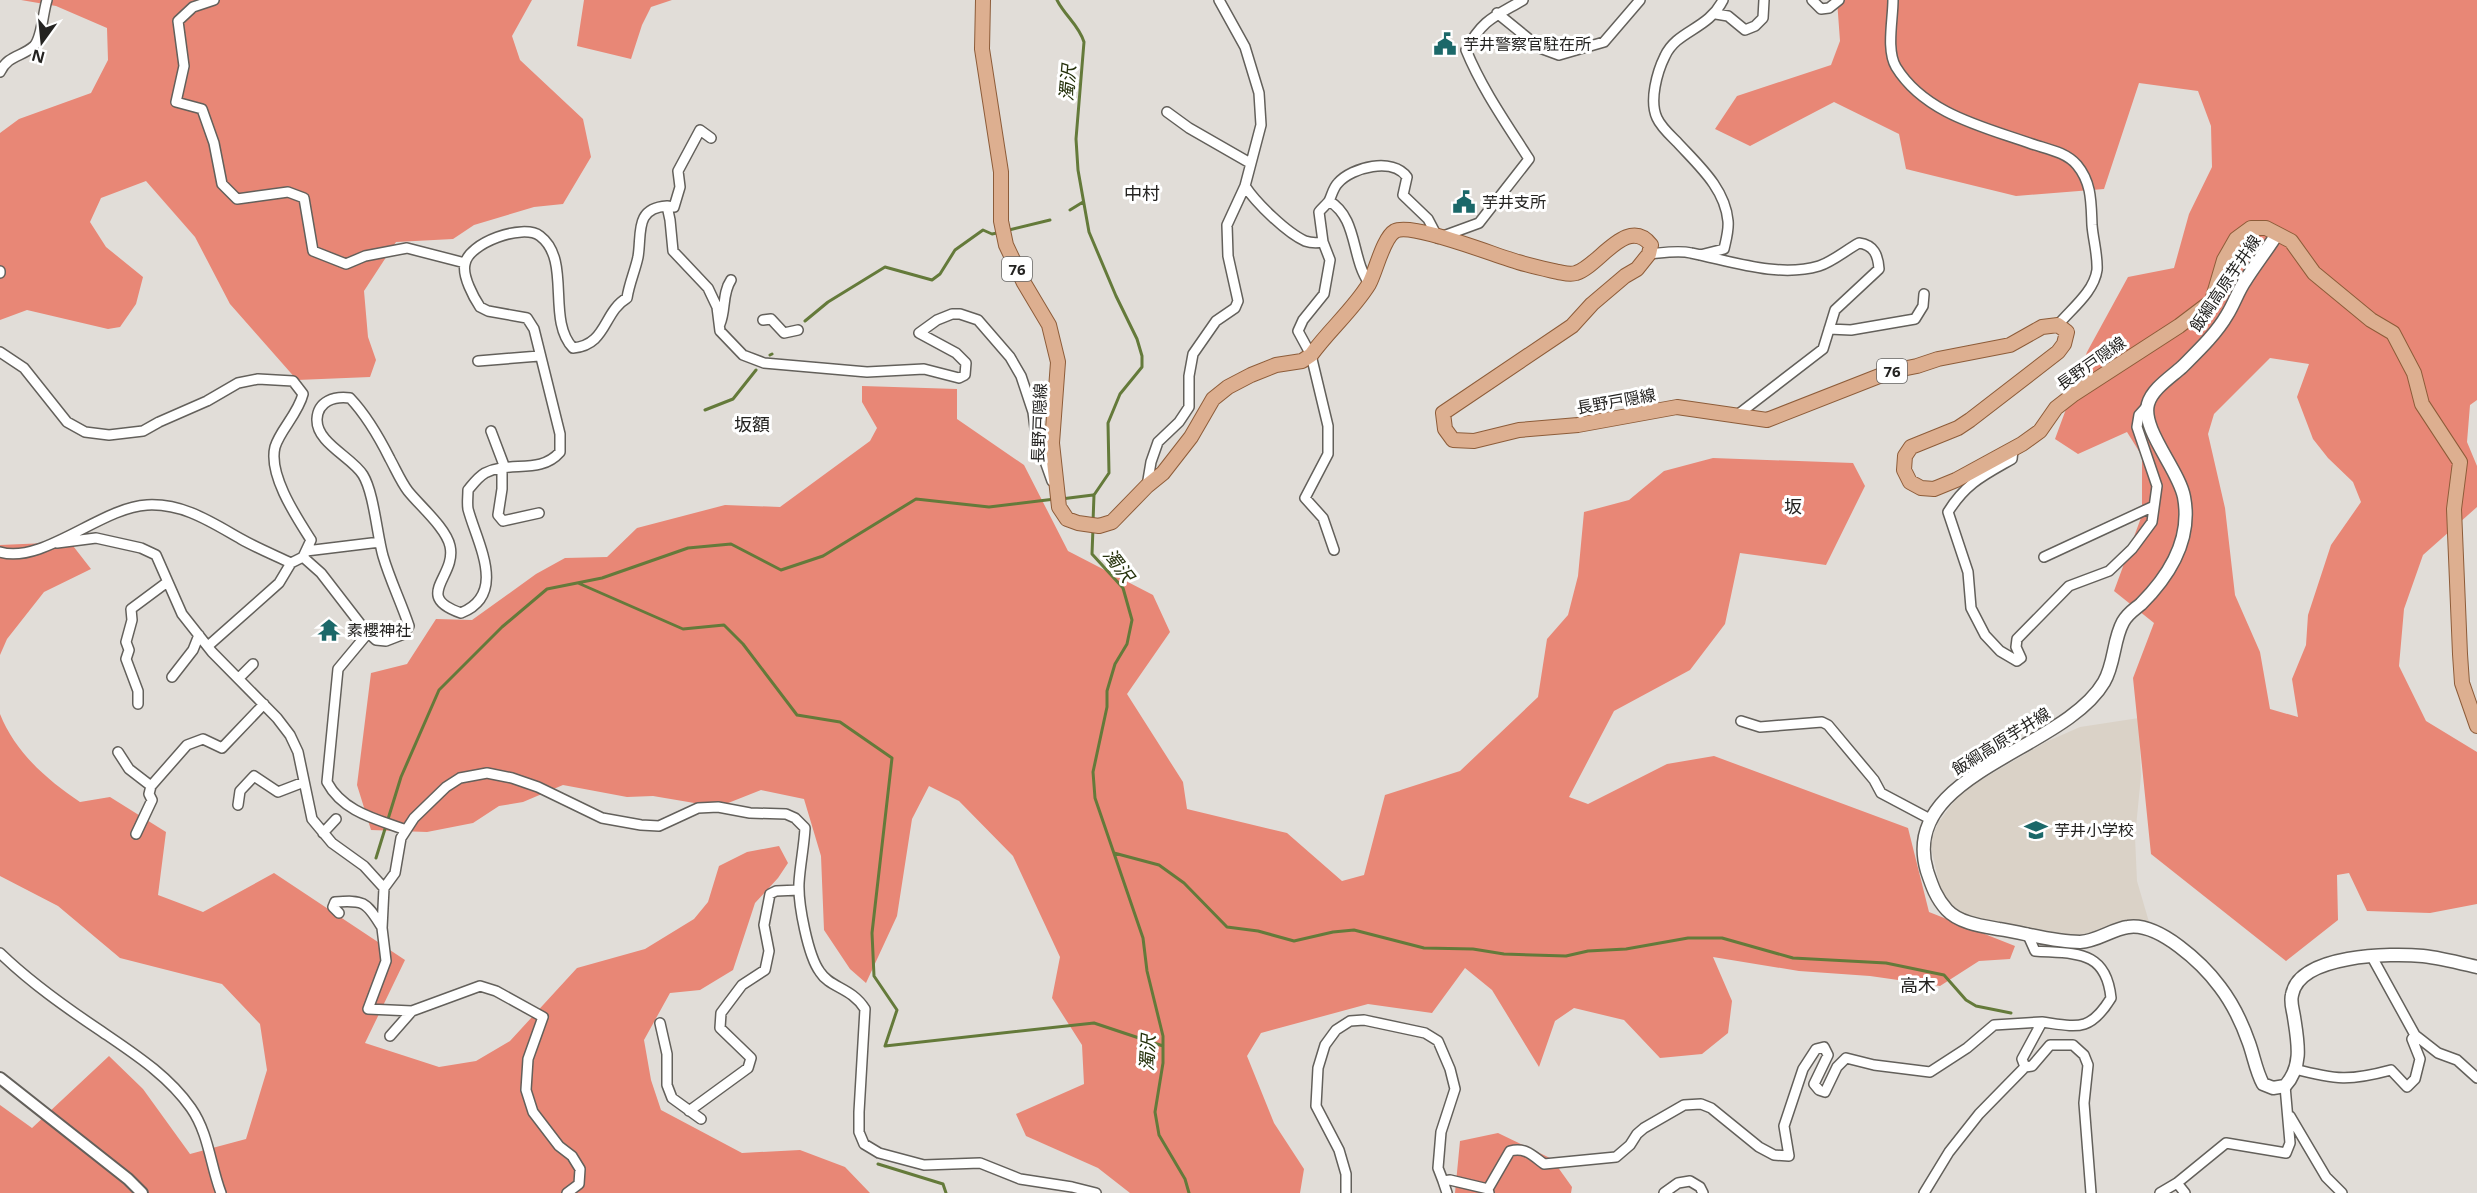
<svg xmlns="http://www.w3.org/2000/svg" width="2477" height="1193" viewBox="0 0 2477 1193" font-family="'Open Sans','Noto Sans JP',sans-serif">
<rect width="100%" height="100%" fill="#e1ddd8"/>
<path fill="#dad2c7" d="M 2139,718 L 2141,776 L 2135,837 L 2137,881 L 2149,922 L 2137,921 L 2077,936 L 2062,937 L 2036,929 L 1971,920 L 1953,910 L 1941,891 L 1930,843 L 1938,823 L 1962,791 L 2046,742 L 2080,727 Z"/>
<path fill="#e88776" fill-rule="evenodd" d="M 21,0 L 532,0 L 512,36 L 520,60 L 583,119 L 591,157 L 563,204 L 534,207 L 474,225 L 453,239 L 396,242 L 364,291 L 368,337 L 376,360 L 370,377 L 297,380 L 230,304 L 195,237 L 146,181 L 101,198 L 90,222 L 106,247 L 143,277 L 136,304 L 120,327 L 108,329 L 27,310 L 0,320 L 0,133 L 19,119 L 91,93 L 108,60 L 107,28 L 56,6 Z
M 584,0 L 672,0 L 651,7 L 642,25 L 631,59 L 577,46 Z
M 1837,0 L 2477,0 L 2477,400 L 2470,405 L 2467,442 L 2477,466 L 2477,507 L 2423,555 L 2404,609 L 2399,666 L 2426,721 L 2477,752 L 2477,904 L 2430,913 L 2367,911 L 2349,873 L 2337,875 L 2338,920 L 2286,961 L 2151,854 L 2133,678 L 2154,623 L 2114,591 L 2142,515 L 2142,456 L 2127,432 L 2078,454 L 2055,439 L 2087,352 L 2128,277 L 2174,268 L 2189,214 L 2212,167 L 2211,126 L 2198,91 L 2139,83 L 2104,189 L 2016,196 L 1906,169 L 1899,134 L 1834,102 L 1750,146 L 1715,129 L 1737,96 L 1831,65 L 1840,41 ZM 2270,358 L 2309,364 L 2297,397 L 2313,439 L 2328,458 L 2353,482 L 2361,502 L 2331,545 L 2308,615 L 2306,645 L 2292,679 L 2298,717 L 2270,709 L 2260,652 L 2235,595 L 2225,508 L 2208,434 L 2214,414 Z
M 862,386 L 957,389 L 957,419 L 1024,465 L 1068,551 L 1153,595 L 1170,632 L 1127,694 L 1183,782 L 1187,809 L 1287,833 L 1342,881 L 1364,875 L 1385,795 L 1460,771 L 1538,697 L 1547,639 L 1568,615 L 1578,576 L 1584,512 L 1629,500 L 1664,471 L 1713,458 L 1853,463 L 1865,486 L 1826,565 L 1740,553 L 1725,624 L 1690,670 L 1614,711 L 1569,797 L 1588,804 L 1667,764 L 1714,756 L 1908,828 L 1929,912 L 2015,946 L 2010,959 L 1979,961 L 1940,986 L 1870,976 L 1799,971 L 1713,957 L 1732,1001 L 1728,1033 L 1702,1054 L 1660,1058 L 1624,1020 L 1574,1008 L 1555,1021 L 1539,1067 L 1492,990 L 1465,968 L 1432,1013 L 1368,1004 L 1261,1033 L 1247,1056 L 1274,1123 L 1304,1169 L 1300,1193 L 1130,1193 L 1098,1168 L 1026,1136 L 1016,1114 L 1084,1084 L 1082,1045 L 1052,998 L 1060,957 L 1013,856 L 959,801 L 929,786 L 912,819 L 897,916 L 866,983 L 850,969 L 824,930 L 821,856 L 804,799 L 761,790 L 718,807 L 653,796 L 627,797 L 563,785 L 523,802 L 499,806 L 473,823 L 427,832 L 371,830 L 357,785 L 371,673 L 407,664 L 436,619 L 472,620 L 536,574 L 565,558 L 607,557 L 637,528 L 725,505 L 780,507 L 870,441 L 877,428 L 862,402 Z
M 70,542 L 91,569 L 44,592 L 7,639 L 0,655 L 0,545 Z
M 0,714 C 15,752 47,780 80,802 L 110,797 L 166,832 L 158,895 L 203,912 L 274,873 L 405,960 L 365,1043 L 439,1067 L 476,1061 L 510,1041 L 577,968 L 645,949 L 694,919 L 708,902 L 719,866 L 747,852 L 779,846 L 788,863 L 778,878 L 755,903 L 733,970 L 700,990 L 670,993 L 644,1040 L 651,1080 L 661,1110 L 742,1153 L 800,1150 L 845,1167 L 870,1193 L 0,1193 L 0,1105 L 32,1128 L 109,1056 L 143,1089 L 190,1154 L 246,1139 L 267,1070 L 260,1024 L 222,984 L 120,958 L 58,906 L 0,876 Z
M 1498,1133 L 1552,1159 L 1572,1187 L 1571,1193 L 1455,1193 L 1460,1141 Z"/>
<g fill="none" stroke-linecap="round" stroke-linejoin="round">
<path stroke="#647a3a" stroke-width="3" d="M 1057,0 C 1065,16 1079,25 1084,42 L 1076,139 L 1078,170 L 1089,232 L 1116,296 L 1137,339 L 1142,356 L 1142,367 L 1120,394 L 1108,423 L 1109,473 L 1094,495 L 1093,522
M 1070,210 L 1083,202
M 1009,230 L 1050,220
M 805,321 L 828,302 L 885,267 L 932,280 L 940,274 L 955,250 L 983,230 L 992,234 L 997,233
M 770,355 L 772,354
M 705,410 L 733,399 L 756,370
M 1061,499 L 1093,495
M 1093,528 L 1092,554 L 1123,588 L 1132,620 L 1127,644 L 1115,664 L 1107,691 L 1107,707 L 1093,772 L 1095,798 L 1143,938 L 1147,971 L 1163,1036 L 1163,1063 L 1155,1112 L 1159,1135 L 1185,1179 L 1189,1193
M 578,583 L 683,629 L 724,625 L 743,644 L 797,715 L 840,722 L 892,758 L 872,933 L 874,976 L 897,1010 L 885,1046 L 1094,1023 L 1163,1046
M 1114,853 L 1159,865 L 1184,883 L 1227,927 L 1258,931 L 1294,941 L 1333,932 L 1354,930 L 1424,948 L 1473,949 L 1504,954 L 1566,956 L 1588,951 L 1626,949 L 1688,938 L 1722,938 L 1793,958 L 1886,963 L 1944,975 L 1966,1000 L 1976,1006 L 2011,1013
M 376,858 L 401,777 L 439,690 L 502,627 L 547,589 L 602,578 L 688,548 L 731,544 L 781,570 L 823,556 L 916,499 L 989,507 L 1055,499
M 878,1164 L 943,1184 L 946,1193"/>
<g stroke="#63605b" stroke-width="12">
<path id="minor" d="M 214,0 L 193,7 L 178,21 L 184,66 L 176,102 L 202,109 L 214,143 L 222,184 L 237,199 L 288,192 L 304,198 L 313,251 L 346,264 L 365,256 L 407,248 L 465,263
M 1812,0 L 1821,9 L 1829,8 L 1839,0
M 1893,0 C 1893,20 1886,50 1896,67 C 1925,114 1984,127 2032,144 C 2047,149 2066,152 2077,165 C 2092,183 2091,203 2092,225 C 2093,239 2098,256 2097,270 C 2094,292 2071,309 2058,325
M 1497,13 L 1540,48 L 1559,55 L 1604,42 L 1640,0
M 1716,14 L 1728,16 L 1745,30 L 1755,26 L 1763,18 L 1764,0
M 0,72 C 8,55 22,57 34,46 C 42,38 43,12 47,0
M 1167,112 L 1189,128 L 1250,163
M 1245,186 C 1256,203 1287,233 1305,241 C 1311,243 1317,243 1323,242 L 1319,212 C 1322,208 1326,205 1329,201 C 1332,195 1333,188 1338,183 C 1352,167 1393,157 1407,177 L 1403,195 L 1428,219 L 1438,238 L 1479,223 L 1529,159 C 1506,123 1482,89 1466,50 C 1483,19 1494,17 1523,0
M 1329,201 C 1358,218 1351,258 1369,283
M 667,206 L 674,207 L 680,187 L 678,171 L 700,130 L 711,138
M 1323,242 L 1330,260 L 1324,294 L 1303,320 L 1298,331 L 1311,355 L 1328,426 L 1328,454 L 1305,498 L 1323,518 L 1334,550
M 1649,254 C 1662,253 1678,250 1691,253 C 1731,261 1778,278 1819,266 C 1832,262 1846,250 1859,243 C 1874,245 1878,255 1879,269 L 1835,310 L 1823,349 L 1736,416
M 1700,255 L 1724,249 C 1726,240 1729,230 1728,221 C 1725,188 1698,165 1677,142 C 1670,135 1661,127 1657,118 C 1649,101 1657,72 1665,56 C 1677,30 1708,30 1723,0
M 0,271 L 0,273
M 763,320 L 771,319 L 784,333 L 798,330
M 720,324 C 726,310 722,293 731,280
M 1829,329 L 1851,330 L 1915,319 L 1923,306 L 1924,294
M 0,352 L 24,368 L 67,422 L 85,432 L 109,435 L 143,431 L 159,422 L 207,401 L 238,383 L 258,379 L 293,381 L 303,394 C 298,414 280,430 275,447 C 268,475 297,518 311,540 L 303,557
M 478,361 L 539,356
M 491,431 L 505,468
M 2013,450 L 2012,459 C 1984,475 1966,483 1948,512 L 1968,572 L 1971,608 L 1985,635 L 2000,651 L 2017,661 L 2021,658 L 2016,647 L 2017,639 L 2069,586 L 2109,571 L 2132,549 L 2152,522 L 2157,486 L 2137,427 L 2139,415 L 2148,405
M 502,469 L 502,489 L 498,515 L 503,521 L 539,513
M 1147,486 L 1151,462 L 1158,442 L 1179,422 L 1189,407 L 1189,376 L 1193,354 L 1216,321 L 1235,308 L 1238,301 L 1228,256 L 1227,225 L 1245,186 L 1261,125 L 1259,93 L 1245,47 L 1219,0
M 57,543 L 96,538 L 141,548 L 156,555 L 182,614 L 212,652 L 277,718 L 290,735 L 298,752 L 312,819 L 332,843 L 364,866 L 384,888
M 306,551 L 380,542
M 0,552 C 42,565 102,507 147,505 C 183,503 211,522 241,539 C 257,548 274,555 291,563 L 303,557 L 321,573 L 365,630 L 376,640 L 386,641 L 404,634 L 409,626 C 401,602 390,580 383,556 C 377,535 374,493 363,475 C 352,457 316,443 317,419 C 318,401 334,396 350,398 C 367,416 379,437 390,459 C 396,470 401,482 408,491 C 420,506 446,528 450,546 C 457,577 412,596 461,613 C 508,594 477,543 468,509 C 467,503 468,497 468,490 C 473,484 478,477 485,473 C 510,460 540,475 560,452 L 560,434 L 534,329 L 527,318 L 488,311 L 480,307 C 474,298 462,276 465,264 C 468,243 523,223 540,236 C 572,260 546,320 573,348 C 607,345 603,312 627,298 C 629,284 635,271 638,257 C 642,234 634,208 667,206 L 670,220 L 673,251 L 708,288 L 717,307 L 720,331 L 743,355 L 764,363 L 867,372 L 924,369 L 959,378 L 965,375 L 966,363 L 956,353 L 919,333 L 937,320 L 952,314 L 960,314 L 978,320 L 1010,357 L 1021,376 L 1033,412 L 1036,436 L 1052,481
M 2044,557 L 2154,506
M 368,633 L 338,669 L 327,782 C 343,812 376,819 406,830
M 208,646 L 279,583 L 291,563
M 172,677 L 193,650 L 199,635
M 239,678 L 253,664
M 138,704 L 138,691 L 126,659 L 129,650 L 126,642 L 132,620 L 131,609 L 166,583
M 1741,721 L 1760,727 L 1822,722 L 1828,725 L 1874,780 L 1881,793 L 1930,819
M 118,752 L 129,769 L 151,786 L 187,745 L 203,739 L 222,748 L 264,704
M 238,805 L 240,791 L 254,776 L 278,792 L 304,782
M 323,833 L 336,819
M 136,834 L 152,800 L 149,794 L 151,786
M 339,913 L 333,907 L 335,902 C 363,900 366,901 381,926
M 0,953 C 31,983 65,1007 101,1031 C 133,1053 168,1075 191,1108 C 209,1134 210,1164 221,1193
M 2372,957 L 2415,1035 L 2438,1053 L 2457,1060 L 2477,1078
M 660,1023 L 667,1054 L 667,1085 L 672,1098 L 701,1119
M 390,1036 L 412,1011
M 2025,1067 L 2022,1059 L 2042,1022 C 2078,1027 2090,1032 2111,998 C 2106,949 2075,954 2035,951 L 2027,933
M 2295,1069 C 2336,1080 2350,1081 2391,1070 L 2407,1087 L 2415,1079 L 2420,1059 L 2412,1039 L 2415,1035
M 689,1111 L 748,1068 L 751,1058 L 720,1028 L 721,1013 L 742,985 L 765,970 L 769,951 L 764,925 L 770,894 L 776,891 L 799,890
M 2290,1116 L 2326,1177 L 2342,1193
M 1443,1181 L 1447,1193
M 2177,1183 L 2185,1193
M 567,1193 L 579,1184 L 580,1169 L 572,1156 L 559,1146 L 533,1112 L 526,1090 L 528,1059 L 543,1017 L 496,991 L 480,986 L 412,1011 L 368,1009 L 386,961 L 382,928 L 384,888 L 395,873 L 401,838 L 414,818 L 446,787 L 460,778 L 487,773 L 512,778 L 538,787 L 602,818 L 641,825 L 659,826 L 698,808 L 718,807 L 750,813 L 786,814 L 795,818 L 805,828 C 804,847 800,865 799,883 C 798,904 808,956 820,972 C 830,988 851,987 865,1009 L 859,1112 L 859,1132 L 864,1144 L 879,1153 L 924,1165 L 980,1163 L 1020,1179 L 1072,1187 L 1096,1193
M 1346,1193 L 1346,1174 L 1339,1150 L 1316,1106 L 1318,1068 L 1325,1045 L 1336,1030 L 1350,1021 L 1364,1020 L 1425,1033 L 1438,1041 L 1450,1069 L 1455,1089 L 1441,1132 L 1438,1168 L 1443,1181 L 1450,1180 L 1488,1189
M 1489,1193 L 1488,1189 L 1510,1151 C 1525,1147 1532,1155 1544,1164 L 1616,1157 L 1630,1145 L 1637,1134 L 1644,1128 L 1684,1105 L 1701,1104 L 1711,1108 L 1759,1147 L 1774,1155 L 1789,1156 L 1784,1126 L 1803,1069 L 1816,1049 L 1824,1047 L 1828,1055 L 1814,1084 L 1819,1090 L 1825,1092 L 1837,1067 L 1846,1058 L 1874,1065 L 1930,1072 L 1967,1048 L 1994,1025 L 2042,1022
M 1664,1193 L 1678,1183 L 1690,1181 L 1700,1187 L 1703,1193
M 1924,1193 L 1949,1152 L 1979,1114 L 2025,1067 L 2032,1066 L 2050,1045 L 2073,1045 L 2084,1055 L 2088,1065 L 2084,1103 L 2091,1193
M 2160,1193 L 2177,1183 L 2226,1143 L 2286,1153 L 2290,1143 L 2285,1086"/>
</g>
<g stroke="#63605b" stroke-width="14">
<path id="tertiary" d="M 0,1078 L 128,1179 L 142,1193"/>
</g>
<g stroke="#63605b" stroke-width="15">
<path id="secondary" d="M 2277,234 C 2267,250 2255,265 2245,281 C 2238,291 2234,304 2227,315 C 2216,334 2198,351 2182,367 C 2171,377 2152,389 2148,404 C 2141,429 2179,470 2184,497 C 2192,539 2169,576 2141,604 C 2134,610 2128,613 2123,622 C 2113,640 2115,663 2104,682 C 2064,751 1898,773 1927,871 C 1932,886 1936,898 1947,910 C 1959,923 1982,926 1999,929 C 2026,933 2052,942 2080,942 C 2098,941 2112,929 2128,927 C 2159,922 2203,964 2220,987 C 2233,1004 2242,1023 2249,1043 C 2254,1057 2256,1071 2263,1084 L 2273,1088 L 2285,1086 C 2303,1066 2298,1043 2294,1017 C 2293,1010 2290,1002 2292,995 C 2299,954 2391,953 2423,956 C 2441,958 2460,963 2477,967"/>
</g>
<g stroke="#8d5c39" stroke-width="16">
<path id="primary" d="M 983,0 L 982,49 L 1001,172 L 1001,221 L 1006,245 L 1024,283 L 1049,325 L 1058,362 L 1052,443 L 1059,507 L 1067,519 L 1078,523 L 1099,526 L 1112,522 L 1147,486 L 1163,473 L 1191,437 L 1213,399 L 1228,387 L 1251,375 L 1276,365 L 1302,361 L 1311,355 C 1329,330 1353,310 1369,284 C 1376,271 1383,238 1395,231 C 1412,222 1496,256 1518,262 C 1531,266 1545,269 1558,272 C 1564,273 1570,275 1576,273 C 1599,266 1627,215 1651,245 L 1649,254 L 1637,269 L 1625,276 L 1592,304 L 1572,326 L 1443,413 L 1445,429 L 1453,440 L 1474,441 L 1519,430 L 1578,425 L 1677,407 L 1767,420 L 1892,371 L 1917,366 L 1938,359 L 2010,345 L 2042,327 L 2058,325 L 2067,332 L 2064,344 L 2058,352 L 1970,420 L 1958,428 L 1911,447 L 1905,456 L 1904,470 L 1910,482 L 1921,488 L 1934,489 L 1956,480 L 2022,444 L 2040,431 L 2056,408 L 2074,394 L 2179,326 L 2212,301 L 2224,260 L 2236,239 L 2251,228 L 2266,228 L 2291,241 L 2314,273 L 2371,320 L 2393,333 L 2414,373 L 2422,404 L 2460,462 L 2454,509 L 2460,654 L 2462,683 L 2477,726"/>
</g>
<use href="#minor" stroke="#fff" stroke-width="9"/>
<use href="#tertiary" stroke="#fff" stroke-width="10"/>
<use href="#secondary" stroke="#fff" stroke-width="12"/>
<use href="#primary" stroke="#ddaf90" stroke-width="14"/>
</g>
<defs>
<g id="civic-bare" transform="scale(1.8)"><path d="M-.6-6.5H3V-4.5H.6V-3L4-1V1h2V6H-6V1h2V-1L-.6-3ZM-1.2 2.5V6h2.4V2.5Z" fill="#1b6869" stroke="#fff" stroke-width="2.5" paint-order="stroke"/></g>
<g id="temple-bare" transform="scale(1.8)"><path d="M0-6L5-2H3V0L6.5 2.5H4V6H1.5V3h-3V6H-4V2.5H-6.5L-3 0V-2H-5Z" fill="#1b6869" stroke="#fff" stroke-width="2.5" paint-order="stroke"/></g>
<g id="school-bare" transform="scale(1.8)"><path d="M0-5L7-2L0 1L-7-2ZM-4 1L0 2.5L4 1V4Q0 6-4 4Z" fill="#1b6869" stroke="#fff" stroke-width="2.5" paint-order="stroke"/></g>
</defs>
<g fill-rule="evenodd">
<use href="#civic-bare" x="1445" y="44"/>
<use href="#civic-bare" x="1464" y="202"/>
<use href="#temple-bare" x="329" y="630"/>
<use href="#school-bare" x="2036" y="830"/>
</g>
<g text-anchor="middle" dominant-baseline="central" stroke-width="6" stroke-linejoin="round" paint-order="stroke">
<g fill="#fff" stroke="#666564" stroke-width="1.5">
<rect x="1002" y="257" width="30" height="24" rx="4.5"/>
<rect x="1877" y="359" width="30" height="24" rx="4.5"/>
</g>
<g font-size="15" font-weight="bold" fill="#242321">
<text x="1017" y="269">76</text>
<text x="1892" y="371">76</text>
</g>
<g font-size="16" fill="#242321" stroke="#fff" text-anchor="start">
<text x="1463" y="44">芋井警察官駐在所</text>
<text x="1482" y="202">芋井支所</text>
<text x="347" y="630">素櫻神社</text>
<text x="2054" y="830">芋井小学校</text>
</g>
<g font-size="16" fill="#242321" stroke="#fff">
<text transform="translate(2225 283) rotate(-56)">飯綱高原芋井線</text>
<text transform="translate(2091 363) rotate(-35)">長野戸隠線</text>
<text transform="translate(1616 401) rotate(-10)">長野戸隠線</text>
<text transform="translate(1039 423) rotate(-88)">長野戸隠線</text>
<text transform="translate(2001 741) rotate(-32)">飯綱高原芋井線</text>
</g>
<g font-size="18" font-style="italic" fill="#24300a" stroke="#fff">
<text transform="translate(1067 83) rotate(-85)">濁沢</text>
<text transform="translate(1119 565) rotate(53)">濁沢</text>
<text transform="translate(1147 1053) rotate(-87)">濁沢</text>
</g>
<g font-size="18" fill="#242321" stroke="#fff">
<text x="1142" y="193">中村</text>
<text x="752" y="424">坂額</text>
<text x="1793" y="506">坂</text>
<text x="1918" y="985">高木</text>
</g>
</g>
<g transform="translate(42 42) rotate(195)" stroke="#ffffff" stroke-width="4.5" paint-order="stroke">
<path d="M0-4.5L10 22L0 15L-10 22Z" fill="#242321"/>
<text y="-9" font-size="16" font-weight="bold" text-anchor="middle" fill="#242321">N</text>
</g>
</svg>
